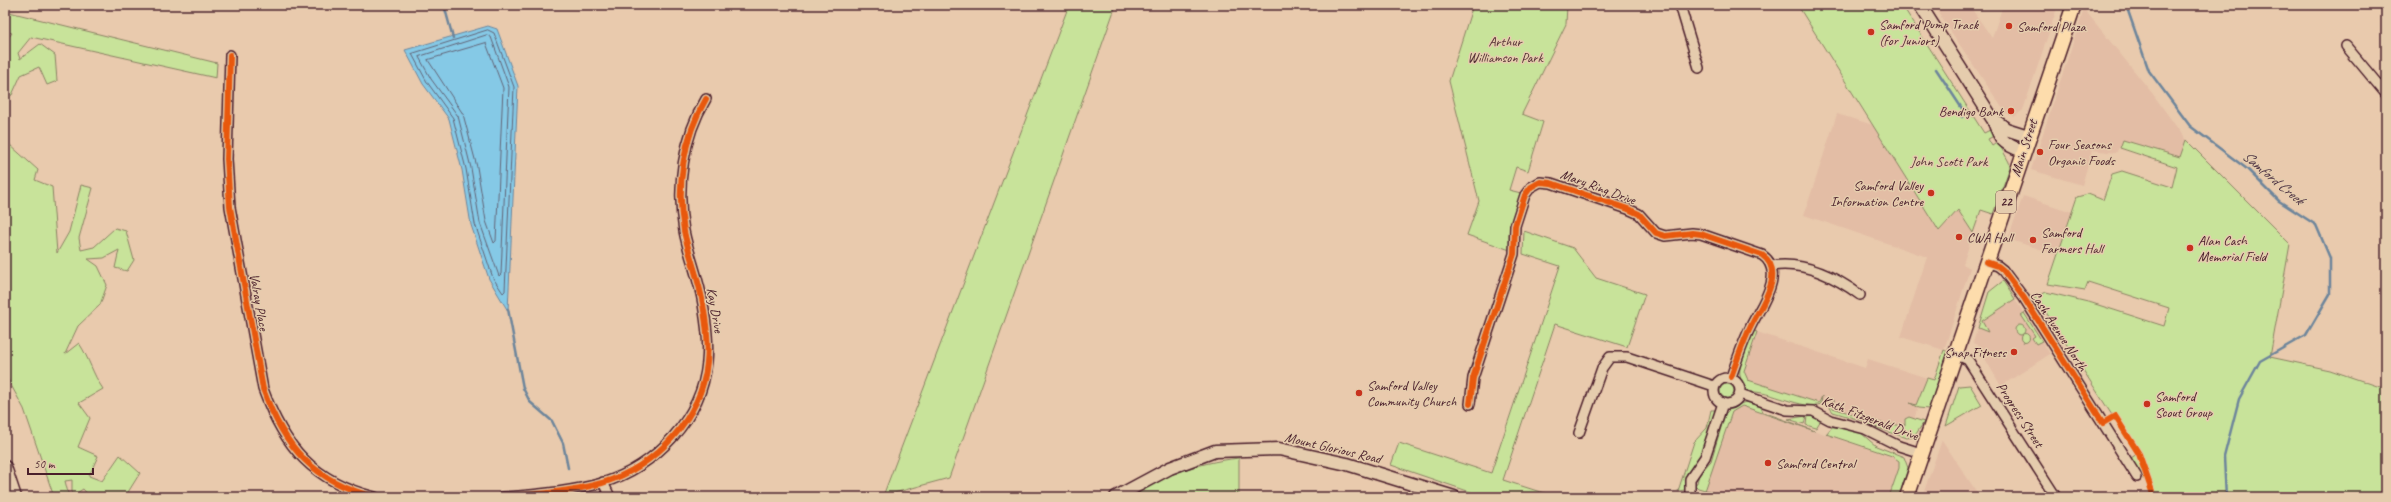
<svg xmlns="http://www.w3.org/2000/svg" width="2391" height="502" viewBox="0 0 2391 502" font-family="Caveat,sans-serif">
<rect width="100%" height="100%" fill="#e9caad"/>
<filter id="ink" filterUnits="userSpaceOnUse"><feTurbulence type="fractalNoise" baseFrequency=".025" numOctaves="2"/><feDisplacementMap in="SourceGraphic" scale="8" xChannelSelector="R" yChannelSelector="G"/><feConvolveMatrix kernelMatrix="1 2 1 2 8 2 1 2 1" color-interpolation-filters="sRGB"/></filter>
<g filter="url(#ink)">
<path fill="#e3bda5" d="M 1933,5 L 1969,5 L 1992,38 L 2003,5 L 2058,5 L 2023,110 L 2014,117 L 2005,112 Z
M 2084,9 L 2152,93 L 2186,140 L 2180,157 L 2123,140 L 2116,153 L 2092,150 L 2082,185 L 2031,170 Z
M 1837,114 L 1873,125 L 1939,230 L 1959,209 L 1973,233 L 1963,264 L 1970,268 L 1944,350 L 1901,337 L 1927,257 L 1804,215 Z
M 2023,196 L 2072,212 L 2058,255 L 2008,239 Z
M 2015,299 L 2050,354 L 2001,386 L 1977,345 L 1973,343 L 1980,320 Z
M 1757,332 L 1865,368 L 1868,359 L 1927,378 L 1912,426 L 1902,431 L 1748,380 L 1744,371 Z
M 1742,406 L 1896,458 L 1899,460 L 1899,468 L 1889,497 L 1702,497 L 1732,412 Z
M 1942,440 L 1980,497 L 1922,497 Z"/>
<path fill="#c8e39a" stroke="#898162" d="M 1069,5 L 1116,5 L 949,478 L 883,496 Z
M 1473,5 L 1567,5 L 1566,24 L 1522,114 L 1543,122 L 1528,171 L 1516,167 L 1509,190 L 1521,193 L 1509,234 L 1510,250 L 1467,235 L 1479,201 L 1449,81 Z
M 1806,5 L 1902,5 L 1984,133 L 1990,130 L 1994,136 L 1988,139 L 1992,146 L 1998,142 L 2009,162 L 2010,167 L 1993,214 L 1981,210 L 1973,233 L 1958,210 L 1939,231 L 1800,9 Z
M 5,11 L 217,63 L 216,78 L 31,37 L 18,53 L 20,59 L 40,44 L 55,55 L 57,81 L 47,85 L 39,67 L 21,75 L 12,95 L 5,96 L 5,81 L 8,68 L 5,65 L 5,42 L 12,33 L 5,31 Z
M 5,135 L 10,145 L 38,170 L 35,180 L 52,187 L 57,253 L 69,232 L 81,185 L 93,188 L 79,238 L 81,250 L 94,247 L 115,228 L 126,231 L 134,260 L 127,271 L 115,268 L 119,250 L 104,258 L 88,259 L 98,266 L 107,285 L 100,305 L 78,326 L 65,354 L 79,343 C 90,360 92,373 103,389 L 79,403 L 90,418 L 78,447 L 98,456 L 89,476 L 102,481 L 120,455 L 140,473 L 125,497 L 90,497 L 83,489 L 72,496 L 72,480 L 65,481 L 69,497 L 54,497 L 24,409 L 5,374 Z
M 2123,140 L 2180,157 L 2186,140 L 2290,244 L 2270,357 L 2330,370 L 2386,389 L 2386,497 L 2155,497 L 2131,458 L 2137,454 L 2040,303 L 2034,306 L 2030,301 L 2046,292 L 2092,303 L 2164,326 L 2169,308 L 2088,282 L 2085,290 L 2048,284 L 2077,197 L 2088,194 L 2103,200 L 2112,174 L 2122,171 L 2172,187 L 2177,167 L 2120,148 Z
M 1524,231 L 1573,248 L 1596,278 L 1645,294 L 1627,347 L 1555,324 L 1503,480 L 1556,497 L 1485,497 L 1391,465 L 1399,443 L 1491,473 L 1560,266 L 1523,254 Z
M 2003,281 L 2015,299 L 1982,321 L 1988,332 L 1978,328 L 1989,292 Z
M 2024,313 L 2042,341 L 2036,344 L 2032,338 L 2035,336 L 2021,315 Z
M2015 330a5 5 0 1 1 10 0a5 5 0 1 1-10 0Z
M 1752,330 L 1757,332 L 1744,371 L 1748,380 L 1819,403 L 1822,396 L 1821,404 C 1803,411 1770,390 1749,392 C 1730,376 1745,349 1752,330 Z
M2020.5 338a4.5 4.5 0 1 1 9 0a4.5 4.5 0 1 1-9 0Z
M 1944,350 L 1948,352 L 1929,409 L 1918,408 L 1910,403 L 1916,405 L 1927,378 L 1934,380 Z
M1720 391a7 7 0 1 1 14 0a7 7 0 1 1-14 0Z
M 1970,385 L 1982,405 L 1946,426 L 1959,386 Z
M 1834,400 L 1833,408 L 1888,425 L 1905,425 L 1905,419 L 1909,417 L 1924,422 L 1914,437 L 1906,438 L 1867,424 L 1867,422 L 1833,412 L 1830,408 Z
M 1746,402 L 1760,405 L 1763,412 L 1815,431 L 1742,406 L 1732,412 L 1706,488 L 1705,490 L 1712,492 L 1698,488 L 1694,484 L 1697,483 L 1699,474 L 1711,461 L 1725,414 L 1733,406 Z
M 1711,410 L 1715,410 L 1715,413 L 1701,456 L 1687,473 L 1685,490 L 1678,491 L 1694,442 L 1707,428 Z
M 1806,416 L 1804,424 L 1788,419 Z
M 1807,416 L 1818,417 L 1821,420 L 1816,428 L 1806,425 Z
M 1832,427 L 1844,427 L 1861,433 L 1876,446 L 1904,457 L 1908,468 L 1899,497 L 1889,497 L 1899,468 L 1899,461 L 1892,456 L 1826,434 Z
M 1239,458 L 1239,497 L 1120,497 C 1161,478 1193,463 1239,458 Z"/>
<path fill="#85c9e6" stroke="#6d859b" d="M 488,26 L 497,29 L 518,86 L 508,311 L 489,279 L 471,225 L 462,170 L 449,119 L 423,84 L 405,50 Z"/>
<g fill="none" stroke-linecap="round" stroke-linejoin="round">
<path stroke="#626376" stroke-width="1" d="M 488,30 L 494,33 L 514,87 L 505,291 L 503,293 L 493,278 L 475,224 L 466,169 L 453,118 L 427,82 L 412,54 Z
M 487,35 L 491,37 L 509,87 L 501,274 L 499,276 L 480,223 L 471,168 L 458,116 L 431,79 L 419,57 Z
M 486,43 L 503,88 L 496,241 L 494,243 L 486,221 L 477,167 L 463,114 L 428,60 Z"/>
<path stroke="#6d859b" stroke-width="2.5" d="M 444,5 L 453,38
M 2126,5 L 2149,71 L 2190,126 L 2247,169 L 2279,201 L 2316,225 L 2330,258 L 2330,294 L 2306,335 L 2260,361 L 2239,399 L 2224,457 L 2226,497
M 1936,69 L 1963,110 L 1962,117
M 508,309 L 523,388 L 530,402 L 552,421 L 563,443 L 568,468"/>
<g stroke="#4a1f2b" stroke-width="12">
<path id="street" d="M 1680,5 L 1699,68
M 2346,46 L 2386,94
M 230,55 L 227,159 L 230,207 L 263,389 C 284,447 314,482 375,497
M 1986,262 L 1998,266 L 2003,270 L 2024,298 L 2137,477
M 1772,266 C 1804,261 1834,276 1860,295
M 1955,354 L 1968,360 L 2056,497
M1714 391a13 13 0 1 1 26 0a13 13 0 1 1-26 0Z
M 1740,394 L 1787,410 L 1813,411 L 1830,420 L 1865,429 L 1899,446 L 1921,453
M 1470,404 L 1473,378 L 1514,254 L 1515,226 L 1525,195 L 1531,187 L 1540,182 L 1551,183 L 1628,209 L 1639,214 L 1656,233 L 1665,236 L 1692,233 L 1701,234 L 1762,255 C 1787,272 1760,307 1751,326 C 1743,342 1737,360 1731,377
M 1579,433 L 1602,368 L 1610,357 L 1627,357 L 1714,386
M 603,482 L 610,497
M 503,497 C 536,495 570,492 602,483 C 655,467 702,418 707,362 C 709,342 706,323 703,304 C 699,279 689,256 684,231 C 676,187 683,137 706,99
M 1690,497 L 1690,479 L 1705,457 L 1723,403"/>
</g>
<g stroke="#4a1f2b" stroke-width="15">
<path id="secondary" d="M 1920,5 L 1992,118 L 2006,129 L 2028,136
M 1993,119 C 2000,139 2002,144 2023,151
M 5,467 L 15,497
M 1116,497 L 1170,468 L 1215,451 L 1279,449 L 1347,464 L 1454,497"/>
</g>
<g stroke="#4a1f2b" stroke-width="17">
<path id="primary" d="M 1907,497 L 2074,5"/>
</g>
<use href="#street" stroke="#e5ccad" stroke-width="9"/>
<use href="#secondary" stroke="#e5ccad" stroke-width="12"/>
<use href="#primary" stroke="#fddcac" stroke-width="14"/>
<g stroke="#e5ccad" stroke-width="8">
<path id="cycleway" d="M 230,55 L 227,159 L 230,207 L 263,389 C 284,447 314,482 375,497
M 1986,262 L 1998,266 L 2003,270 L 2024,298 L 2103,423 L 2115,416 L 2139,454 L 2154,497
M 1470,404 L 1473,378 L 1514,254 L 1515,226 L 1525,195 L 1531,187 L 1540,182 L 1551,183 L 1628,209 L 1639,214 L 1656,233 L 1665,236 L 1692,233 L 1701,234 L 1762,255 C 1787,272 1760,307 1751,326 C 1743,342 1737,360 1731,377
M 503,497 C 536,495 570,492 602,483 C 655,467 702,418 707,362 C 709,342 706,323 703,304 C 699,279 689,256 684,231 C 676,187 683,137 706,99"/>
</g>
<use href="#cycleway" stroke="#e8590c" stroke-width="6"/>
</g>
</g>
<g fill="#c8321e" stroke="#e5ccad" stroke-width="1.5">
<circle cx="2009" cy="26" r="4"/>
<circle cx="1871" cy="32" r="4"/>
<circle cx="2011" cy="111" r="4"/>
<circle cx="2040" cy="152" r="4"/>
<circle cx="1931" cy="193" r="4"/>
<circle cx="1959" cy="237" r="4"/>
<circle cx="2033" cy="240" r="4"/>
<circle cx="2190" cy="248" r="4"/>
<circle cx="2014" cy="352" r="4"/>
<circle cx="1359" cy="393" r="4"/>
<circle cx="2147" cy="404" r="4"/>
<circle cx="1768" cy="463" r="4"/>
</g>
<g text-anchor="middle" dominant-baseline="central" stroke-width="3" stroke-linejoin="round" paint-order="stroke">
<rect fill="#e5ccad" stroke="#785352" stroke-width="1" x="1996" y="191" width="20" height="22" rx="3"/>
<g font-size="13" font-weight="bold" fill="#4a1f2b">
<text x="2006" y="202">22</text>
</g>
<g font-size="14" fill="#4a1f2b" stroke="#e5ccad" text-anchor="start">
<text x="1879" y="24">Samford Pump Track<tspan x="1879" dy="16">(for Juniors)</tspan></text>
<text x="2017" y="26">Samford Plaza</text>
<text x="2003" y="111" text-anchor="end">Bendigo Bank</text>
<text x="2048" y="144">Four Seasons<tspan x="2048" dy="16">Organic Foods</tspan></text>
<text x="1923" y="185" text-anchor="end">Samford Valley<tspan x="1923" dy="16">Information Centre</tspan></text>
<text x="2041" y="232">Samford<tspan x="2041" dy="16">Farmers Hall</tspan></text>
<text x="1967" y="237">CWA Hall</text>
<text x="2198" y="240">Alan Cash<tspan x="2198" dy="16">Memorial Field</tspan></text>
<text x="2006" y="352" text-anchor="end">Snap Fitness</text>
<text x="1367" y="385">Samford Valley<tspan x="1367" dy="16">Community Church</tspan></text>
<text x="2155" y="396">Samford<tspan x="2155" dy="16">Scout Group</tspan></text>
<text x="1776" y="463">Samford Central</text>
</g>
<g font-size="14" fill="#573336" stroke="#e5ccad">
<text x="1505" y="41">Arthur<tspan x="1505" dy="16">Williamson Park</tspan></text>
<text x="1949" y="161">John Scott Park</text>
</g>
<g font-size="14" fill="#4a1f2b" stroke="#e5ccad">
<text transform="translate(2024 148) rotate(-72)">Main Street</text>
<text transform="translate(1598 187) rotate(20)">Mary Ring Drive</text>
<text transform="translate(259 302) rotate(80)">Valray Place</text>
<text transform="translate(715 310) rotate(80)">Kay Drive</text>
<text transform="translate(2059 331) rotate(57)">Cash Avenue North</text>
<text transform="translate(2020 415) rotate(57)">Progress Street</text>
<text transform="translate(1870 418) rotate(21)">Kath Fitzgerald Drive</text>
<text transform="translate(1333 448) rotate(13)">Mount Glorious Road</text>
</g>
<g font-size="15" font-style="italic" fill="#533847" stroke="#e5ccad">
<text transform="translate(2273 178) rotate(40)">Samford Creek</text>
</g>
</g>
<rect width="2391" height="502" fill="none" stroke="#e5ccad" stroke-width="20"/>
<rect x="10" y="10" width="2371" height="482" fill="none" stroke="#4a1f2b" stroke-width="1.5" filter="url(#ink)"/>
<path d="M28 468v6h65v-6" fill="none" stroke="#4a1f2b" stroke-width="2"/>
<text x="34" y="468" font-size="12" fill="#4a1f2b" stroke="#e5ccad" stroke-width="3" paint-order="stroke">50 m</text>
</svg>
